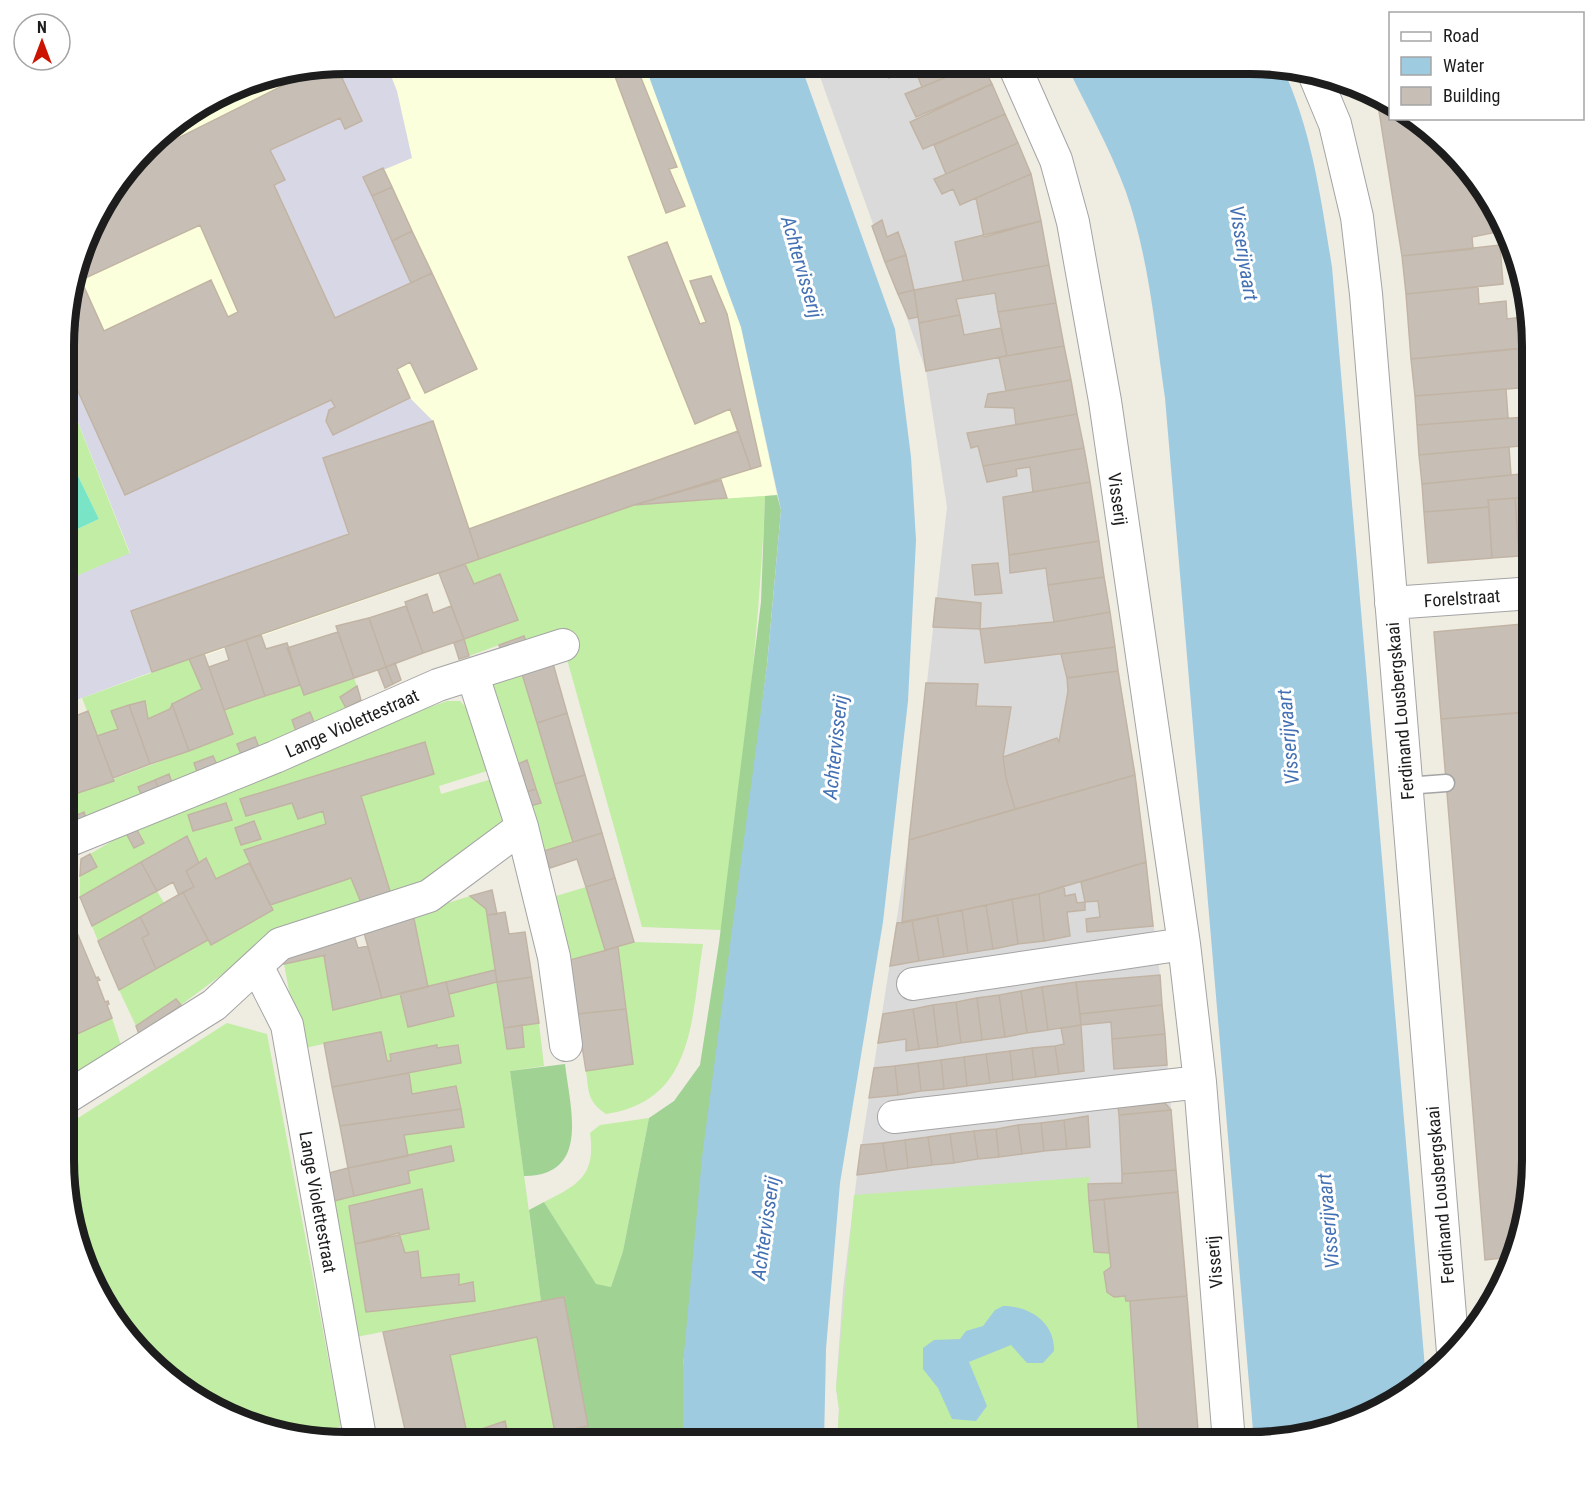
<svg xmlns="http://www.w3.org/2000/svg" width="1596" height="1506" viewBox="0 0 1596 1506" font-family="'Roboto Condensed',sans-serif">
<rect width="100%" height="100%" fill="#efece2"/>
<path fill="#dbdada" d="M 815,63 L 982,63 L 1031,174 L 1090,482 L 1135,775 L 1160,975 L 1199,1442 L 837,1443 L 839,1409 L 836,1388 L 843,1290 L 857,1175 L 909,840 L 947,507 L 926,371 Z"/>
<path fill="#fbffdc" d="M 345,63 L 644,63 L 741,327 L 777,495 L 634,506 L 66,704 L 68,291 L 101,204 L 159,133 L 254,78 Z"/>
<path fill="#c1eda4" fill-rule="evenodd" d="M 68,397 L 130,554 L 67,580 L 67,534 L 99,519 L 67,453 Z
M 765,496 C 759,642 741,785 721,930 L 642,927 L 563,645 L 528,647 L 524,636 L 469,656 L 464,639 L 518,619 L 500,574 L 474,584 L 465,564 L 634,505 Z
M 189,659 L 202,689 L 170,706 L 170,709 L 148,719 L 144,701 L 112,711 L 118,729 L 97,736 L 82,698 Z
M 519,664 L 573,842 L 544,851 L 530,806 L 540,802 L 527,761 L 518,764 L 488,675 Z
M 354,678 L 357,686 L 340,697 L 346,708 L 316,727 L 310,712 L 292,720 L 297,734 L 260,750 L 255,737 L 242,757 L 218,767 L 213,756 L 194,763 L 198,775 L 173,786 L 138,787 L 143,799 L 88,823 L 84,812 L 66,820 L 66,797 L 233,734 L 224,710 L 300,685 L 304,695 Z
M 447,701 L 460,701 L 466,707 L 490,770 L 439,786 L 441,794 L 492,779 L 506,820 L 503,828 L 393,901 L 361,796 L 434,774 L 425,742 L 241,799 L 246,816 L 292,803 L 298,818 L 323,811 L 326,824 L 245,850 L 249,863 L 216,879 L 207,859 L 199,863 L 186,836 L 80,897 L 80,876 L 97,867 L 90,854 L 126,833 L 382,724 ZM 226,803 L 231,820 L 194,831 L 189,815 ZM 254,821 L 260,838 L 241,845 L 235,828 Z
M 351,878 L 364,910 L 271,938 L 181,1005 L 176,999 L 136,1026 L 119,990 L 208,940 L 211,945 L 272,911 L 270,905 Z
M 586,887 L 605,950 L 570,960 L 556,896 Z
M 157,891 L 164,903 L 98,941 L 92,926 Z
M 470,896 L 486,909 L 495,970 L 428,987 L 413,914 Z
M 634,942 L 703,944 C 691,1016 696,1101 606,1114 C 587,1101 589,1092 586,1071 L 633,1064 L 618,947 Z
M 326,955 L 324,956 L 333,1010 L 400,993 L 454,1016 L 449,994 L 497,982 L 507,1049 L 524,1047 L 522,1025 L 539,1023 L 544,1066 L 510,1071 L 541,1301 L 356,1337 L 330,1202 L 410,1183 L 408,1171 L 453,1161 L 450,1146 L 408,1156 L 404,1135 L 464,1127 L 456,1086 L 412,1094 L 409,1073 L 461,1063 L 436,1045 L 391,1053 L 391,1061 L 387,1061 L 380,1032 L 300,1049 L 284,964 ZM 422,1189 L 429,1229 L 399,1233 L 405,1253 L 418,1252 L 421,1278 L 458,1274 L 459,1285 L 473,1282 L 475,1301 L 366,1312 L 349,1206 Z
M 112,1018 L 121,1045 L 64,1086 L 64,1040 Z
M 227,1023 L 267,1034 L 341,1426 L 314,1436 L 221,1414 L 133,1347 L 84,1268 L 64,1179 L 64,1127 Z
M 649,1118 L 623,1251 L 611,1287 L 596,1285 L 544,1202 C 579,1185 596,1175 590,1133 L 600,1125 Z
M 1090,1177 L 1088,1184 L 1094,1252 L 1109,1253 L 1111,1267 L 1104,1273 L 1107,1292 L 1114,1297 L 1125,1296 L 1126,1301 L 1130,1301 L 1139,1434 C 1108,1425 1090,1430 1062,1443 L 837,1443 L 839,1409 L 836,1388 L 854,1195 Z
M 537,1337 L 555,1433 L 510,1443 L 504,1421 L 467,1434 L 450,1355 Z"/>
<path fill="#a0d294" d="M 777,495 L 781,510 L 767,665 L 683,1365 L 683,1443 L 518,1443 L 587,1426 L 564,1297 L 541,1301 L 529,1210 L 544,1202 L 596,1284 L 611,1287 L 623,1251 L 649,1118 L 674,1101 L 700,1065 L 719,943 L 761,602 L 765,496 Z
M 565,1064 C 570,1108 591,1176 524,1176 L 510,1071 Z"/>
<path fill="#7ae4c6" d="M 67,453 L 99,519 L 67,534 Z"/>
<path fill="#d8d7e5" d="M 345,63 L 386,63 L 397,91 L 412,158 L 364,178 L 411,283 L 335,318 L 274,185 L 285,180 L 270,150 L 340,118 L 345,129 L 361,121 L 336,65 Z
M 68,369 L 125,495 L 331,400 L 335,407 L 329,411 L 326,421 L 334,435 L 410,398 L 433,421 L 323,458 L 349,534 L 131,611 L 152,672 L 66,704 L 67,580 L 130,553 L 68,397 Z"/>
<path fill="#9fcbe0" d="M 644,63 L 800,63 L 895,329 L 911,457 L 916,540 L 908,701 L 883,922 L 840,1183 L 826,1349 L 824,1443 L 683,1443 L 683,1365 L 702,1158 L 767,665 L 781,510 L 741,327 Z
M 1066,64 L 1269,64 L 1282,67 C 1312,129 1321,200 1332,267 L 1426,1380 L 1358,1422 L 1269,1442 L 1254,1442 L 1165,398 C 1155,329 1149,258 1126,192 C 1110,148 1086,106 1066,64 Z
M 1003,1306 C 1029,1306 1055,1322 1054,1351 L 1043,1363 L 1027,1363 L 1011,1345 L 969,1362 L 987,1406 L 976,1421 L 952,1419 L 938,1388 L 923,1369 L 923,1348 L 934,1340 L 960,1339 L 966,1331 L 983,1326 L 995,1310 Z"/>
<path fill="#c7bfb5" stroke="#c2b4a4" stroke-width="1.5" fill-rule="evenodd" d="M 610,63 L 635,63 L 677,167 L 669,169 L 685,206 L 666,213 Z
M 882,63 L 922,63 L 889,78 Z
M 922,63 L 981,63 L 922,87 L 914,67 Z
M 981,63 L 992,84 L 916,117 L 905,94 Z
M 336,65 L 362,121 L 345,129 L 340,118 L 270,150 L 285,180 L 274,185 L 335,318 L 432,273 L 477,369 L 425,393 L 410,362 L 397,369 L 410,398 L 333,435 L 326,421 L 329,410 L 335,407 L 331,400 L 125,495 L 68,369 L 68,291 L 101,204 L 140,157 L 320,67 ZM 200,225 L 238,312 L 228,317 L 211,280 L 104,331 L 81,280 Z
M 992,84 L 1005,114 L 923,149 L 910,122 Z
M 1369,90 L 1390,104 L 1390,109 L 1379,111 Z
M 1390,109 L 1390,118 L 1410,118 L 1463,159 L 1465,162 L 1459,163 L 1464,182 L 1476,180 L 1499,218 L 1502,231 L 1472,237 L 1473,249 L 1402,256 L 1379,111 Z
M 1005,114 L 1018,143 L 946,174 L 934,145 Z
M 1018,143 L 1031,174 L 960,205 L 953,189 L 942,194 L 934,179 Z
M 383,168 L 392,187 L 372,196 L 363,177 Z
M 1031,174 L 1041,221 L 984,237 L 976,198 Z
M 392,187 L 412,231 L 392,241 L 372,196 Z
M 882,220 L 887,237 L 898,232 L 906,255 L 885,262 L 872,226 Z
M 1041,221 L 1049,265 L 963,281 L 955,242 Z
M 412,231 L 432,273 L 411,283 L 392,241 Z
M 667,242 L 700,324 L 706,322 L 690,281 L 711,276 L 727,314 L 761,466 L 751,469 L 730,409 L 695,424 L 628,257 Z
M 1500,245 L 1503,284 L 1406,294 L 1402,256 Z
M 906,255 L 914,290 L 898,294 L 885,262 Z
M 1049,265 L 1056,303 L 998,312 L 995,293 L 956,299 L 960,315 L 919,323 L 914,290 Z
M 1478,287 L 1479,304 L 1506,301 L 1507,319 L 1530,316 L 1532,347 L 1411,359 L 1406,294 Z
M 914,290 L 918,317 L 909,319 L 898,294 Z
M 1056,303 L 1064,346 L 1007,356 L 998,312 Z
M 960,315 L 964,335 L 1001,328 L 1007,356 L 926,371 L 919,323 Z
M 1064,346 L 1071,380 L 1006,391 L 999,357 Z
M 1518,349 L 1519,368 L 1532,367 L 1532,387 L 1415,396 L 1411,359 Z
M 1071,380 L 1077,414 L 1016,425 L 1014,408 L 985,407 L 988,394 Z
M 1506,389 L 1508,418 L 1417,425 L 1415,396 Z
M 1077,414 L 1084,448 L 983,466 L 978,446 L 971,448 L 967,433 Z
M 1527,417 L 1528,430 L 1532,429 L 1532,445 L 1419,455 L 1417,425 Z
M 433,421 L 479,559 L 152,672 L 131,611 L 349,534 L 323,458 Z
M 738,431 L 751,469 L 634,505 L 479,559 L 469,529 Z
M 1509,447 L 1511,475 L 1422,484 L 1419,455 Z
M 1084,448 L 1090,482 L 1033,492 L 1030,467 L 1016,469 L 1017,476 L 987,482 L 983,466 Z
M 1532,473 L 1532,497 L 1488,500 L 1489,507 L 1424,512 L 1422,484 Z
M 721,480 L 727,498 L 634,505 Z
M 1090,482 L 1099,541 L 1009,555 L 1003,497 Z
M 1532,497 L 1533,555 L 1519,556 L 1515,498 Z
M 1515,498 L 1519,556 L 1492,558 L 1488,500 Z
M 1489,507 L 1492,558 L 1428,563 L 1424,512 Z
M 1099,541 L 1104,577 L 1048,585 L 1046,568 L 1010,573 L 1009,555 Z
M 998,563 L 1002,593 L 975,595 L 972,565 Z
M 465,564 L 474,584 L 500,574 L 518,620 L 464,639 L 439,573 Z
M 1104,577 L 1110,612 L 1054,622 L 1048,585 Z
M 427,594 L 433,613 L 451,606 L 464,639 L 423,653 L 405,602 Z
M 936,598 L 981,603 L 980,629 L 933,627 Z
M 406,606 L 423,653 L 386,667 L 369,618 Z
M 1110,612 L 1115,647 L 985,663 L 980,629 L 1054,622 Z
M 369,618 L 386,667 L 354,678 L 336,626 Z
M 1533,623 L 1533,712 L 1441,719 L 1434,632 Z
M 338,632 L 354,678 L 304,695 L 287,648 Z
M 261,635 L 266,649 L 287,643 L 300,685 L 265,696 L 246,640 Z
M 524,636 L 528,647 L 502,656 L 499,645 Z
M 464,639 L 469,656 L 459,659 L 454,643 Z
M 246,640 L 265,696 L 224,710 L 209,667 L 229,660 L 225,647 Z
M 1115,647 L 1118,671 L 1067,678 L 1061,654 Z
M 550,653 L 567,713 L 537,723 L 519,664 Z
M 204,654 L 233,734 L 189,751 L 172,704 L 202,689 L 189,659 Z
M 395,663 L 401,680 L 393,684 L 386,667 Z
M 386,667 L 393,684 L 385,688 L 378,670 Z
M 1118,671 L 1135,775 L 1015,809 L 1006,778 L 1003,757 L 1057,738 L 1059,742 L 1068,691 L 1067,678 Z
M 926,683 L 978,684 L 976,706 L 1011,707 L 1003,757 L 1006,778 L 1015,809 L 909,840 Z
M 357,686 L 361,700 L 346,708 L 340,697 Z
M 145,701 L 148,719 L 170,709 L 172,704 L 189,751 L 150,764 L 129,705 Z
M 129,705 L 150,764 L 113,778 L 97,736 L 118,729 L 111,711 Z
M 88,711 L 114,781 L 66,797 L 66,734 L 77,730 L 73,717 Z
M 310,712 L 316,727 L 297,734 L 292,720 Z
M 1527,712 L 1533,781 L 1533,1161 L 1511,1257 L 1485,1260 L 1441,719 Z
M 567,713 L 585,775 L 555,784 L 537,723 Z
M 255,737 L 260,750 L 242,757 L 237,744 Z
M 425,742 L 434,774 L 361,796 L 393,901 L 364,910 L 351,878 L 270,905 L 244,850 L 326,824 L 323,811 L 298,819 L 292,803 L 246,816 L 240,799 Z
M 213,756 L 218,767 L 198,775 L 194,763 Z
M 527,760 L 536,789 L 526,792 L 518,764 Z
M 169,774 L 173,786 L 160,792 L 155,780 Z
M 585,775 L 602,833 L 573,842 L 555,784 Z
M 1135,775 L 1146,862 L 1039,894 L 902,923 L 909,840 Z
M 155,780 L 160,792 L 143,799 L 138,787 Z
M 536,789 L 541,803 L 530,806 L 526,792 Z
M 226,803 L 232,820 L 193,831 L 188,815 Z
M 84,812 L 88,823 L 66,831 L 66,820 Z
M 254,821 L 261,839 L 241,845 L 235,828 Z
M 137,830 L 144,843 L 134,848 L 126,833 Z
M 602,833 L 615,878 L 586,887 L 577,859 L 550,868 L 544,851 Z
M 187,836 L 199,863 L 186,871 L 194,887 L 179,895 L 173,882 L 157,891 L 141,862 Z
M 90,854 L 97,867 L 80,876 L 81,859 Z
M 206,858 L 216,879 L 249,863 L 273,910 L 211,945 L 183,892 L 194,887 L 186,871 Z
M 141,862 L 157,891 L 92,926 L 80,897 Z
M 1146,862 L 1153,926 L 1087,932 L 1086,919 L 1100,917 L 1098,901 L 1085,902 L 1081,882 Z
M 615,878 L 634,942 L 605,950 L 586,887 Z
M 1064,886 L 1065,896 L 1075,894 L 1077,903 L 1085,902 L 1085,910 L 1067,912 L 1070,936 L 1044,941 L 1039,894 Z
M 492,890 L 497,914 L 487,915 L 486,909 L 470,896 Z
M 183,892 L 208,940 L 156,969 L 142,938 L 149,934 L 140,917 Z
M 1039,894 L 1044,941 L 1018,944 L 1012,899 Z
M 1012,899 L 1018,944 L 993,949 L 986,905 Z
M 65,904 L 96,978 L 98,977 L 100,980 L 97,981 L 105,1002 L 108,1001 L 109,1004 L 107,1005 L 112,1018 L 64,1040 Z
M 986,905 L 993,949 L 968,953 L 962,910 Z
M 962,910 L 968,953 L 944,957 L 937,915 Z
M 505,912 L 509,934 L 525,932 L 532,977 L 497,982 L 487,915 Z
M 413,914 L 428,987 L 382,998 L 363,929 Z
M 937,915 L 944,957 L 919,961 L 912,920 Z
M 140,917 L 149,934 L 142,938 L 156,969 L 119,990 L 98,941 Z
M 912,920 L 919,961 L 890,966 L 897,923 Z
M 353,932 L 358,948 L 368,946 L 382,998 L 333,1010 L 324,956 L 326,955 L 284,964 L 283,955 Z
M 618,947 L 626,1009 L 577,1014 L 570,960 Z
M 495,970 L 497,982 L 449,994 L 446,982 Z
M 1160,975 L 1162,1005 L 1080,1014 L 1076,982 Z
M 532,977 L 539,1023 L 504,1028 L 497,982 Z
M 446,982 L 454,1016 L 408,1027 L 400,993 Z
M 1076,982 L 1081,1025 L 1048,1030 L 1042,987 Z
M 1042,987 L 1048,1030 L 1027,1033 L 1021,991 Z
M 1021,991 L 1027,1033 L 1005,1037 L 999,995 Z
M 999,995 L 1005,1037 L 982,1040 L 977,998 Z
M 977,998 L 982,1040 L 961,1043 L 956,1002 Z
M 176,999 L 181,1005 L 139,1034 L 136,1026 Z
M 956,1002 L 961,1043 L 938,1047 L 933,1005 Z
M 933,1005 L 938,1047 L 919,1049 L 913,1009 Z
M 1162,1005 L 1165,1034 L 1112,1039 L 1111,1022 L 1081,1025 L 1080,1014 Z
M 626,1009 L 633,1064 L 586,1071 L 577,1014 Z
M 913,1009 L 919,1049 L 906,1051 L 906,1039 L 878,1043 L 883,1014 Z
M 522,1025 L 524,1047 L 507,1049 L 504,1028 Z
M 1081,1025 L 1084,1071 L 1059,1074 L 1055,1046 L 1064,1044 L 1061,1028 Z
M 381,1032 L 387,1061 L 391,1061 L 390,1054 L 437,1045 L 437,1048 L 458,1045 L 461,1063 L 332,1087 L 324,1043 Z
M 1165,1034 L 1167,1065 L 1114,1069 L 1112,1039 Z
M 1055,1046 L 1059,1074 L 1036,1077 L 1032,1048 Z
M 1032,1048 L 1036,1077 L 1013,1080 L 1010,1051 Z
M 1010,1051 L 1013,1080 L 990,1083 L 986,1054 Z
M 986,1054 L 990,1083 L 967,1086 L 964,1057 Z
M 964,1057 L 967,1086 L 944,1089 L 941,1060 Z
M 941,1060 L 944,1089 L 921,1091 L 918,1063 Z
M 918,1063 L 921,1091 L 898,1095 L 895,1066 Z
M 895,1066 L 898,1095 L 869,1098 L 874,1068 Z
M 409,1073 L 412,1094 L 456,1086 L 461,1109 L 340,1126 L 332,1087 Z
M 1165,1103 L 1171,1110 L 1119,1115 L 1118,1107 Z
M 461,1109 L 464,1127 L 404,1135 L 408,1156 L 348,1168 L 340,1126 Z
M 1171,1110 L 1176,1170 L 1122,1174 L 1119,1115 Z
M 1088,1116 L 1090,1147 L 1067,1149 L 1064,1120 Z
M 1064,1120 L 1067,1149 L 1044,1151 L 1041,1123 Z
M 1041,1123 L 1044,1151 L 1022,1154 L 1018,1125 Z
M 1018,1125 L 1022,1154 L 999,1157 L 996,1129 Z
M 996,1129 L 999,1157 L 978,1159 L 974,1131 Z
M 974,1131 L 978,1159 L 954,1163 L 950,1134 Z
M 950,1134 L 954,1163 L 932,1165 L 928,1137 Z
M 928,1137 L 932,1165 L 908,1168 L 905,1140 Z
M 905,1140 L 908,1168 L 887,1171 L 883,1143 Z
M 883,1143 L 887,1171 L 857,1175 L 861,1145 Z
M 451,1146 L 454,1161 L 408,1171 L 410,1183 L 354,1196 L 348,1168 Z
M 348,1168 L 354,1196 L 330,1202 L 325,1174 Z
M 1176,1170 L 1178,1192 L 1089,1201 L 1088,1184 L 1122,1183 L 1122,1174 Z
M 422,1189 L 429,1229 L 355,1244 L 349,1206 Z
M 1178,1192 L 1187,1296 L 1130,1301 L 1126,1301 L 1125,1296 L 1114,1297 L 1107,1292 L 1104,1272 L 1111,1267 L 1104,1199 Z
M 1104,1199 L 1109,1253 L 1094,1252 L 1089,1201 Z
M 399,1233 L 405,1253 L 418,1251 L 421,1278 L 459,1274 L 459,1285 L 473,1282 L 475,1301 L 366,1312 L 355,1244 Z
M 1187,1296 L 1199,1442 L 1139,1442 L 1130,1301 Z
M 564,1297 L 588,1426 L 555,1433 L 537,1337 L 450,1355 L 469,1443 L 408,1443 L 383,1332 Z
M 505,1421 L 510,1443 L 469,1443 L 467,1434 Z"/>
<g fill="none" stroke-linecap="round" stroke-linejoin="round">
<g stroke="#a4a4a4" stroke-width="19">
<path id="lane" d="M 1532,777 L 1533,777
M 1406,786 L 1446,783"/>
</g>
<g stroke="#a4a4a4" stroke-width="34">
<path id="street" d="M 1013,63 L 1056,160 L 1073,222 L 1105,401 L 1184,944 L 1200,1082 L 1229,1442
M 1315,76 L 1335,124 L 1357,217 L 1366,294 L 1453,1352
M 1391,603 L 1533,593
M 473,676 L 522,827
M 65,842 L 275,757 L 438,685 L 563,645
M 257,966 L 287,1025 L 361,1443
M 913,984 L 1184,944
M 64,1099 L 214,1005 L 280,944 L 429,896 L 522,827 L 554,957 L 566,1045
M 894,1117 L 1200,1082"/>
</g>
<use href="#lane" stroke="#fff" stroke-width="16"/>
<use href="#street" stroke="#fff" stroke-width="32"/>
</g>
<g text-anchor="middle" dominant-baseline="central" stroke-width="6" stroke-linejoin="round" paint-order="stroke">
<g font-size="18" fill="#1d1d1d" stroke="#fff">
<text transform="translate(1118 499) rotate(82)">Visserij</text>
<text transform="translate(1462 598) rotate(-4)">Forelstraat</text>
<text transform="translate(1400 711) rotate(-95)">Ferdinand Lousbergskaai</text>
<text transform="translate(352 723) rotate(-24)">Lange Violettestraat</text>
<text transform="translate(1440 1195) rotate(-95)">Ferdinand Lousbergskaai</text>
<text transform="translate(318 1202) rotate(80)">Lange Violettestraat</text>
<text transform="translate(1214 1262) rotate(-95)">Visserij</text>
</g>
<g font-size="20" font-style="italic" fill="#4370b3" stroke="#fff">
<text transform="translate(1244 253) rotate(81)">Visserijvaart</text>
<text transform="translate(802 267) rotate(74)">Achtervisserij</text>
<text transform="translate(1288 737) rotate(-95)">Visserijvaart</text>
<text transform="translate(835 747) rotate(-84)">Achtervisserij</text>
<text transform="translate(1328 1221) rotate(-95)">Visserijvaart</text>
<text transform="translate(765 1228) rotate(-82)">Achtervisserij</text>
</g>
</g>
<path d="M0 0H1596V1506H0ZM346 74H1250A272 272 0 0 1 1522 346V1160A272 272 0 0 1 1250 1432H346A272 272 0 0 1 74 1160V346A272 272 0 0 1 346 74Z" fill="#fff" fill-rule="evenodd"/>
<path fill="none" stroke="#1d1d1d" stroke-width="8" d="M346 74H1250A272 272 0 0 1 1522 346V1160A272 272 0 0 1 1250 1432H346A272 272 0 0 1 74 1160V346A272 272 0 0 1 346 74Z"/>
<rect x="1389" y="12" width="195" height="108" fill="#ffffff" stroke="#a5a5a5" stroke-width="1.5"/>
<rect x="1401" y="32" width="30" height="9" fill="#ffffff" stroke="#a5a5a5" stroke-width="1.5"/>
<text x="1443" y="42" font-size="18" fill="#1d1d1d">Road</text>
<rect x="1401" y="57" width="30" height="18" fill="#9fcbe0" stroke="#a5a5a5" stroke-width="1.5"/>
<text x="1443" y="72" font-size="18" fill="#1d1d1d">Water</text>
<rect x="1401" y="87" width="30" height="18" fill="#c7bfb5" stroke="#a5a5a5" stroke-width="1.5"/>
<text x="1443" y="102" font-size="18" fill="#1d1d1d">Building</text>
<g transform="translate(42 42)"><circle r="28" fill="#ffffff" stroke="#a5a5a5" stroke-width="1.5"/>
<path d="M0-4.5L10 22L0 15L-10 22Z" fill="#cb1400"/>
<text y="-9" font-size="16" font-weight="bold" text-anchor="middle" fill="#1d1d1d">N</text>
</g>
</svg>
